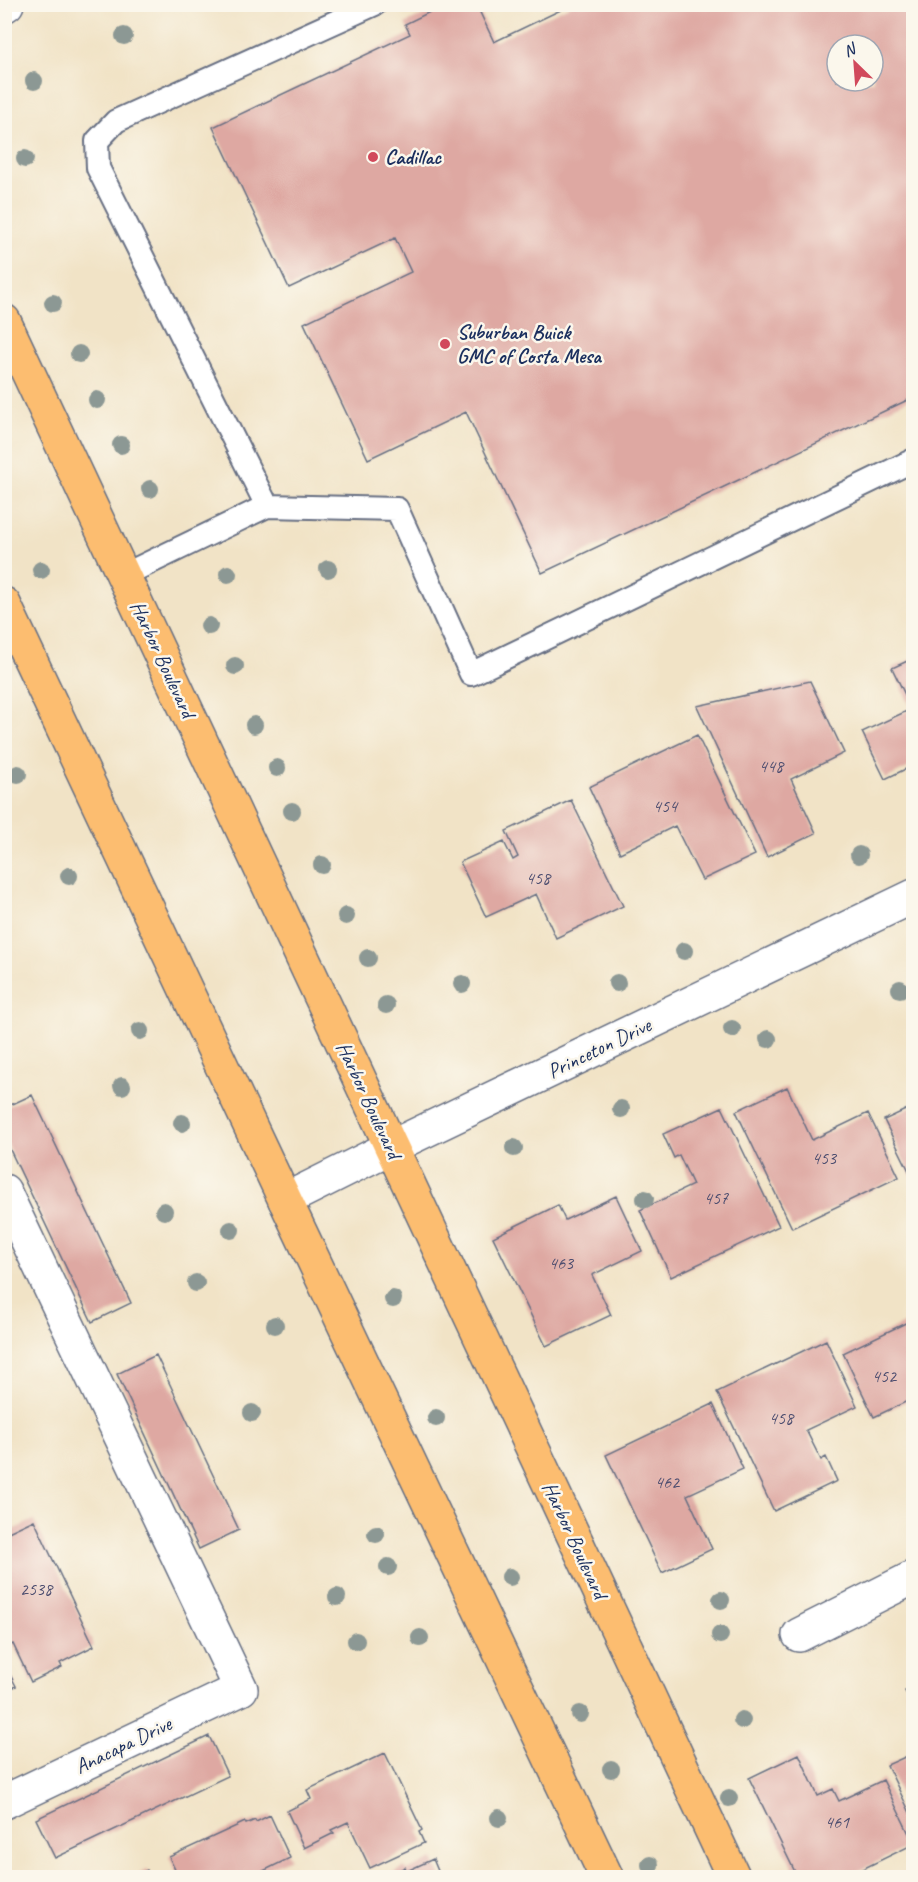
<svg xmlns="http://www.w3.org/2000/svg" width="918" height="1882" viewBox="0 0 918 1882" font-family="Caveat,sans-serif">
<rect width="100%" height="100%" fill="#fbf7ec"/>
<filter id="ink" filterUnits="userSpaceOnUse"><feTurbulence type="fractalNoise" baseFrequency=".0167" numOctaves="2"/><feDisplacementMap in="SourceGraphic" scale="12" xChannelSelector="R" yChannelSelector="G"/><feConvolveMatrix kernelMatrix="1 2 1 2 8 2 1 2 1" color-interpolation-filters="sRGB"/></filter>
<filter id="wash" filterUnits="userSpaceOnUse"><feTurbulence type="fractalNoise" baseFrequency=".008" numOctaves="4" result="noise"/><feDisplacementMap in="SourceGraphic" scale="24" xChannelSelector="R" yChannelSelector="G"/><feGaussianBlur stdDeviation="1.35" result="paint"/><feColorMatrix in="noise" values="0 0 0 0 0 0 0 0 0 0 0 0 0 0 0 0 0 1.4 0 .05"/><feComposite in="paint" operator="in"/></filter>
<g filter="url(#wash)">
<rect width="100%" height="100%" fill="#f1e3c6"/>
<g id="blocks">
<path fill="#dea8a2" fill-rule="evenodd" d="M 446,4 L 476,4 L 494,42 L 573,4 L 914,4 L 914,397 L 542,573 L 466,412 L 368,459 L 304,323 L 411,272 L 395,238 L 289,288 L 213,127 L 410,34 L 405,24 ZM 837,45 L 873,45 L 873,81 L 837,81 Z
M 914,658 L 914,713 L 892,668 Z
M 810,681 L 844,753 L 791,779 L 816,833 L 767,857 L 697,706 Z
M 909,710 L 914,720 L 914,765 L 885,779 L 862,732 Z
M 697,735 L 755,855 L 702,880 L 675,826 L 620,853 L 589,787 Z
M 571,800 L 623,906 L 556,938 L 536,894 L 486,917 L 460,862 L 504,842 L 513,860 L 518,857 L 506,831 Z
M 787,1087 L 812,1140 L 868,1113 L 899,1177 L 792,1228 L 736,1111 Z
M 32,1095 L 131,1303 L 92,1322 L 4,1137 L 4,1108 Z
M 914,1106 L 914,1181 L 884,1120 Z
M 722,1107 L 779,1226 L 671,1277 L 640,1210 L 693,1185 L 679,1155 L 674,1158 L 663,1134 Z
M 616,1196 L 642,1251 L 592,1275 L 611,1315 L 546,1346 L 493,1237 L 558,1205 L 565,1220 Z
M 914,1319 L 914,1398 L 874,1417 L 843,1353 Z
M 826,1340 L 857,1406 L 806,1430 L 821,1460 L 826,1457 L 837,1481 L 774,1511 L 717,1392 Z
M 156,1355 L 239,1530 L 199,1549 L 117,1374 Z
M 713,1404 L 743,1469 L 687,1495 L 712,1549 L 662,1573 L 606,1455 Z
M 34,1520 L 94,1646 L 60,1663 L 62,1667 L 31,1682 L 13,1644 L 4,1648 L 4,1534 Z
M 4,1663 L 16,1686 L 4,1691 Z
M 914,1687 L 914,1708 L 905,1691 Z
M 209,1736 L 228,1776 L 55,1858 L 36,1819 Z
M 385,1753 L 422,1830 L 419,1832 L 424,1843 L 370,1868 L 348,1822 L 331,1830 L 334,1833 L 304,1848 L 287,1811 L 311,1799 L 307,1790 Z
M 914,1753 L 914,1821 L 887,1765 Z
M 799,1754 L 818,1796 L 833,1789 L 839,1801 L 883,1780 L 914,1844 L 844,1878 L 798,1878 L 749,1778 Z
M 270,1815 L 290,1858 L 249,1878 L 179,1878 L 169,1857 L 245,1822 L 246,1824 L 255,1820 L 256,1822 Z
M 433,1859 L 441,1878 L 384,1878 L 405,1867 L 407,1871 Z
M 147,1870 L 151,1878 L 131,1878 Z"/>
</g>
</g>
<g filter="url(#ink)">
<use href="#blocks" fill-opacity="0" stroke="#666e82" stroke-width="1.5"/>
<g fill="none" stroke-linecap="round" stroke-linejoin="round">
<g stroke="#666e82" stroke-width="26">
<path id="service" d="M 267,506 L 397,509 L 471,674 L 914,460
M 124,575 L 267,506 L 98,168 L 97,141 L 116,121 L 375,4"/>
</g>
<g stroke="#666e82" stroke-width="36">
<path id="minor" d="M 4,1191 L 241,1689 L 4,1802
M 285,1200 L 391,1147 L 914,896
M 799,1635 L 914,1577"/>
</g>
<g stroke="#666e82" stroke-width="36">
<path id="tertiary" d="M 4,6 L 7,4"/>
</g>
<g stroke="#666e82" stroke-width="36">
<path id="primary" d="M 4,321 L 734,1878
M 4,604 L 285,1200 L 607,1878"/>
</g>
<use href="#service" stroke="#fff" stroke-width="22"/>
<use href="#minor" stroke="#fff" stroke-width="33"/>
<use href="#tertiary" stroke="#fff" stroke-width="33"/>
<use href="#primary" stroke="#fcbd6f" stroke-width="33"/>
</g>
<g fill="#8c9894">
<circle cx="124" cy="36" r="9"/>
<circle cx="34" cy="81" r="9"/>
<circle cx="25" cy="159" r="9"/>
<circle cx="53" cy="303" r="9"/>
<circle cx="79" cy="354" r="9"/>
<circle cx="97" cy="400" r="9"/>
<circle cx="121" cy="445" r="9"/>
<circle cx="150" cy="489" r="9"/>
<circle cx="328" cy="569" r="9"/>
<circle cx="41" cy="570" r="9"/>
<circle cx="228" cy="574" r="9"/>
<circle cx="209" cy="626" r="9"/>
<circle cx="235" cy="666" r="9"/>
<circle cx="254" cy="725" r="9"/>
<circle cx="277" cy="768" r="9"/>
<circle cx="18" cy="774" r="9"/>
<circle cx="292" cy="811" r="9"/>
<circle cx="859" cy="855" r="9"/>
<circle cx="322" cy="865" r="9"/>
<circle cx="69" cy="876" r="9"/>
<circle cx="346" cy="916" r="9"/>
<circle cx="684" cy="951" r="9"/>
<circle cx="368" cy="958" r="9"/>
<circle cx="617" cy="983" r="9"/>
<circle cx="462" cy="984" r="9"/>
<circle cx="900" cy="989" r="9"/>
<circle cx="386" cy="1005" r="9"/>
<circle cx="732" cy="1029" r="9"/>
<circle cx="140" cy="1031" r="9"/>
<circle cx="768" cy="1039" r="9"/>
<circle cx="122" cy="1086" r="9"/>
<circle cx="621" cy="1109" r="9"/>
<circle cx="182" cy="1123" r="9"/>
<circle cx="514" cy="1148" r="9"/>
<circle cx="645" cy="1199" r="9"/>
<circle cx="164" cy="1211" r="9"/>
<circle cx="231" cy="1230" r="9"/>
<circle cx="196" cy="1283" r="9"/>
<circle cx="393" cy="1299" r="9"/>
<circle cx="275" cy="1325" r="9"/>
<circle cx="252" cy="1413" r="9"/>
<circle cx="436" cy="1418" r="9"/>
<circle cx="376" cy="1534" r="9"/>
<circle cx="388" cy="1567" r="9"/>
<circle cx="510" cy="1577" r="9"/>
<circle cx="337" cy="1597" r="9"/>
<circle cx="721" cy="1600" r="9"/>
<circle cx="720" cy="1635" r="9"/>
<circle cx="420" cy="1638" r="9"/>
<circle cx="356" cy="1641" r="9"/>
<circle cx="580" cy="1714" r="9"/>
<circle cx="742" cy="1720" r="9"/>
<circle cx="611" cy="1769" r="9"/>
<circle cx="729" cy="1798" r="9"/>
<circle cx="499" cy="1818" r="9"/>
<circle cx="650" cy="1865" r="9"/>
</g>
</g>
<g fill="#d1495b" stroke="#fbf7ec" stroke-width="2">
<circle cx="373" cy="157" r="6"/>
<circle cx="445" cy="344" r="6"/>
</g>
<g text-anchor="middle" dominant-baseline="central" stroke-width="5" stroke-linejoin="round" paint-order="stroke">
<g font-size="18" fill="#4c4d6f">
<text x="771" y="766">448</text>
<text x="665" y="806">454</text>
<text x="538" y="878">458</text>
<text x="824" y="1158">453</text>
<text x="716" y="1198">457</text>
<text x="561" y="1263">463</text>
<text x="884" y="1376">452</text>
<text x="781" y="1418">458</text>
<text x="667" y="1482">462</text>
<text x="36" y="1589">2538</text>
<text x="837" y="1822">461</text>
</g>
<g font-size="21" font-weight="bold" fill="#1b2f5e" stroke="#fbf7ec" text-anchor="start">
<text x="385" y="157">Cadillac</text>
<text x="457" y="332">Suburban Buick<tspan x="457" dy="24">GMC of Costa Mesa</tspan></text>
</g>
<g font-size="21" fill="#1b2f5e" stroke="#fbf7ec">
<text transform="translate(163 659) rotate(65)">Harbor Boulevard</text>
<text transform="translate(599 1048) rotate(-26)">Princeton Drive</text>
<text transform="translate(369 1100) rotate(65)">Harbor Boulevard</text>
<text transform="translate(575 1540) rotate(65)">Harbor Boulevard</text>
<text transform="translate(123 1745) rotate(-26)">Anacapa Drive</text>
</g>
</g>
<rect width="918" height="1882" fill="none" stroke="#fbf7ec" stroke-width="24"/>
<g transform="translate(855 63) rotate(335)"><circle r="28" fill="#fbf7ec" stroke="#a1a7b3" stroke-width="1.5"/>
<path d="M0-4.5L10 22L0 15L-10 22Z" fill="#d1495b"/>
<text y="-9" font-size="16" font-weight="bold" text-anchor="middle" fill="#1b2f5e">N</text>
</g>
</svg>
